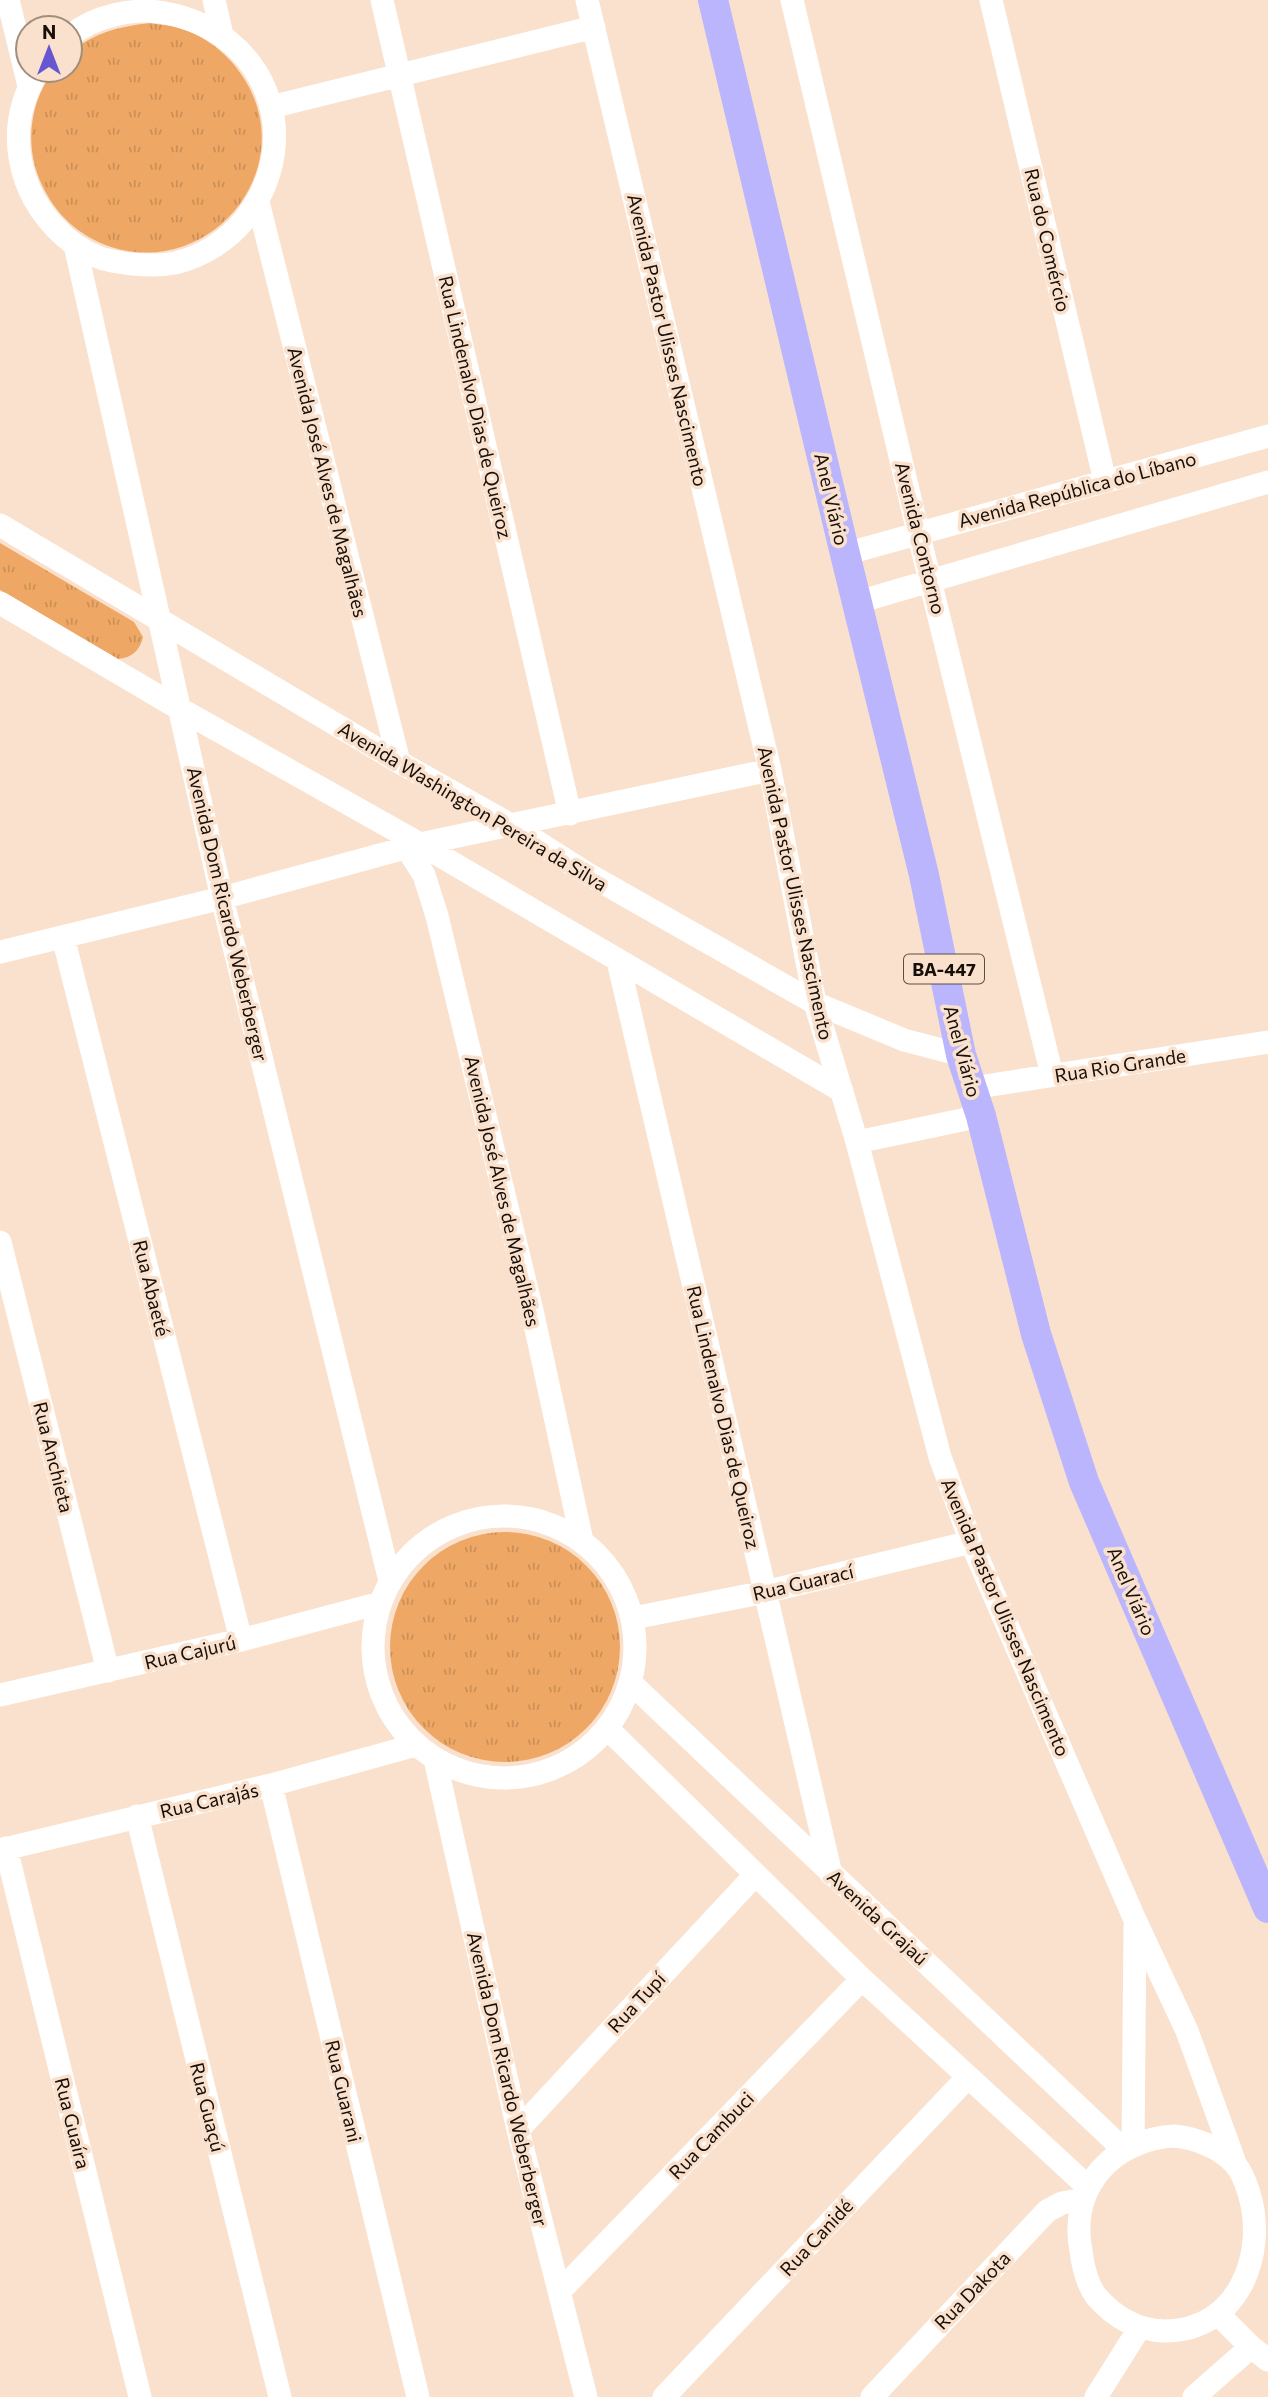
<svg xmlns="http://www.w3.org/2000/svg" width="1268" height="2397" viewBox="0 0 1268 2397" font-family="Commissioner,sans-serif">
<defs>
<pattern id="grass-tufts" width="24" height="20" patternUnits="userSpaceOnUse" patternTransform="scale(1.75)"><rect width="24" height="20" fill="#efa765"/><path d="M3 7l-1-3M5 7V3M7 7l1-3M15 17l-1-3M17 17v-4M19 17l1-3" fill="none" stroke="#cc8f56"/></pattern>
</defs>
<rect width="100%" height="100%" fill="#fae1cd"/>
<path fill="url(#grass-tufts)" d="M 150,23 C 160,25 172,25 182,29 C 207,37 229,55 243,77 C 302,167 212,279 111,247 C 79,236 56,215 42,185 C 24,148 29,102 54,70 L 70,70 L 70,52 C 97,32 117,27 150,23 Z
M 0,543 L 134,622 L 143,637 C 140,650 132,658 118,659 L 0,590 Z
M390 1647a115 115 0 1 1 230 0a115 115 0 1 1-230 0Z"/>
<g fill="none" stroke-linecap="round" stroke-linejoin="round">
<path stroke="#fff" stroke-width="23" d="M 8,0 L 29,86
M 214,0 L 222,35
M 382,0 L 570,814
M 587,0 L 770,770 L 815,1003 L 857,1142 L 940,1457 L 971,1542 L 1135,1920 L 1187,2031 L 1235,2163
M 792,0 L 918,532 L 1052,1075
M 991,0 L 1105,481
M 39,70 C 3,126 16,193 65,237 C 77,247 95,258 112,261 C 133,265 153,267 175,263 C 202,257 228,240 245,219 C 308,137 265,31 165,13 C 134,7 94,16 70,36
M 271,107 L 594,27
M 258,202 L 399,762
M 75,245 L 222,898 L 390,1581
M 0,525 L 399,762 L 509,824 L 586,873 L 815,1003 L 904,1040 L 961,1055
M 845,554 L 1268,436
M 858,602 L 1268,482
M 0,603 L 180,709 L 420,844 L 842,1091
M 407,848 L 424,875 L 437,916 L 533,1315 L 582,1541
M 63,937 L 241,1640
M 0,952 L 222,898 L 420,844 L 770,770
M 618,961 L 831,1874
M 972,1088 L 1268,1042
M 857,1142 L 981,1116
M 0,1242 L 108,1671
M373 1647a131 131 0 1 1 262 0a131 131 0 1 1-262 0Z
M 633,1618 L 765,1592 L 971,1542
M 632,1684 L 1124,2150
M 0,1695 L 241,1640 L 380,1603
M 608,1729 L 862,1979 L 1088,2187
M 435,1759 L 518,2130 L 586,2397
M 271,1785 L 418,2397
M 137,1816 L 280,2397
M 6,1848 L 140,2397
M 0,1850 L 271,1785 L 416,1745
M 518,2130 L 755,1875
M 1174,2136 C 1195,2138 1220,2147 1235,2164 C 1242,2172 1246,2183 1249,2193 C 1268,2255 1237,2332 1164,2331 C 1136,2330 1114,2317 1096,2296 C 1087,2284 1083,2266 1081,2251 C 1069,2188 1111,2140 1174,2136 Z
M 1133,2146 L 1135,1926
M 560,2291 L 862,1979
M 1219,2315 L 1251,2347 L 1268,2360
M 664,2397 L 967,2078
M 872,2397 L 1047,2211 L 1062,2203 L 1083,2199
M 1096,2397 L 1140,2327
M 1194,2397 L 1251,2347"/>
<path stroke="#bbb5fd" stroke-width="30" d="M 713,0 L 845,554 L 924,875 L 961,1055 L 981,1116 L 1036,1334 L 1084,1482 L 1268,1908"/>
</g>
<g text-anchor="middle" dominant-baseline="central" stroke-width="7" stroke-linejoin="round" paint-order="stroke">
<rect fill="#fae1cd" stroke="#5b4e43" stroke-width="2" x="904" y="954.5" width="80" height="29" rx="5"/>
<g font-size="18" font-weight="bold" fill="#170f08">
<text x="944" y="969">BA-447</text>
</g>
<g font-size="19" fill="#170f08" stroke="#fae1cd">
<text transform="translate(1048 240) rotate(77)">Rua do Comércio</text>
<text transform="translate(668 340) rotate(77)">Avenida Pastor Ulisses Nascimento</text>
<text transform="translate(476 407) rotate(77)">Rua Lindenalvo Dias de Queiroz</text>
<text transform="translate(328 482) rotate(76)">Avenida José Alves de Magalhães</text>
<text transform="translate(1077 489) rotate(-15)">Avenida República do Líbano</text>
<text transform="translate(832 499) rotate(77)">Anel Viário</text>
<text transform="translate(921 538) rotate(76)">Avenida Contorno</text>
<text transform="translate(473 806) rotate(31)">Avenida Washington Pereira da Silva</text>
<text transform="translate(796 893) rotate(78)">Avenida Pastor Ulisses Nascimento</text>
<text transform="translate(228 914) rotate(77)">Avenida Dom Ricardo Weberberger</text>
<text transform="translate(963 1051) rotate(75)">Anel Viário</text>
<text transform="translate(1120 1065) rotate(-9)">Rua Rio Grande</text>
<text transform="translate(503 1191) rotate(77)">Avenida José Alves de Magalhães</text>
<text transform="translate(152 1288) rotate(76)">Rua Abaeté</text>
<text transform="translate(724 1417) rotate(77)">Rua Lindenalvo Dias de Queiroz</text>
<text transform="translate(54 1457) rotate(76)">Rua Anchieta</text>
<text transform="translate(803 1582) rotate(-13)">Rua Guarací</text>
<text transform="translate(1132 1591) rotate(67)">Anel Viário</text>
<text transform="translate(1006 1617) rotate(67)">Avenida Pastor Ulisses Nascimento</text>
<text transform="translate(190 1652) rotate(-13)">Rua Cajurú</text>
<text transform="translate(209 1800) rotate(-13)">Rua Carajás</text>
<text transform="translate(878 1917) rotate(43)">Avenida Grajaú</text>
<text transform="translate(636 2002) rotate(-47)">Rua Tupí</text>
<text transform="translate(508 2079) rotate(77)">Avenida Dom Ricardo Weberberger</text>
<text transform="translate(344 2091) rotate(77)">Rua Guarani</text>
<text transform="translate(208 2107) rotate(76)">Rua Guaçú</text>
<text transform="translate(73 2123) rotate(76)">Rua Guaíra</text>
<text transform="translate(711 2135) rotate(-46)">Rua Cambuci</text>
<text transform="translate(816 2237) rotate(-47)">Rua Canidé</text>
<text transform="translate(972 2290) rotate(-46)">Rua Dakota</text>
</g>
</g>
<g transform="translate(49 49)"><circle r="33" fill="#fae1cd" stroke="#9f8d7e" stroke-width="2"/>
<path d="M0-5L12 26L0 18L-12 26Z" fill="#6657d0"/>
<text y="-10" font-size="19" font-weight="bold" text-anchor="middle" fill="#170f08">N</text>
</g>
</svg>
